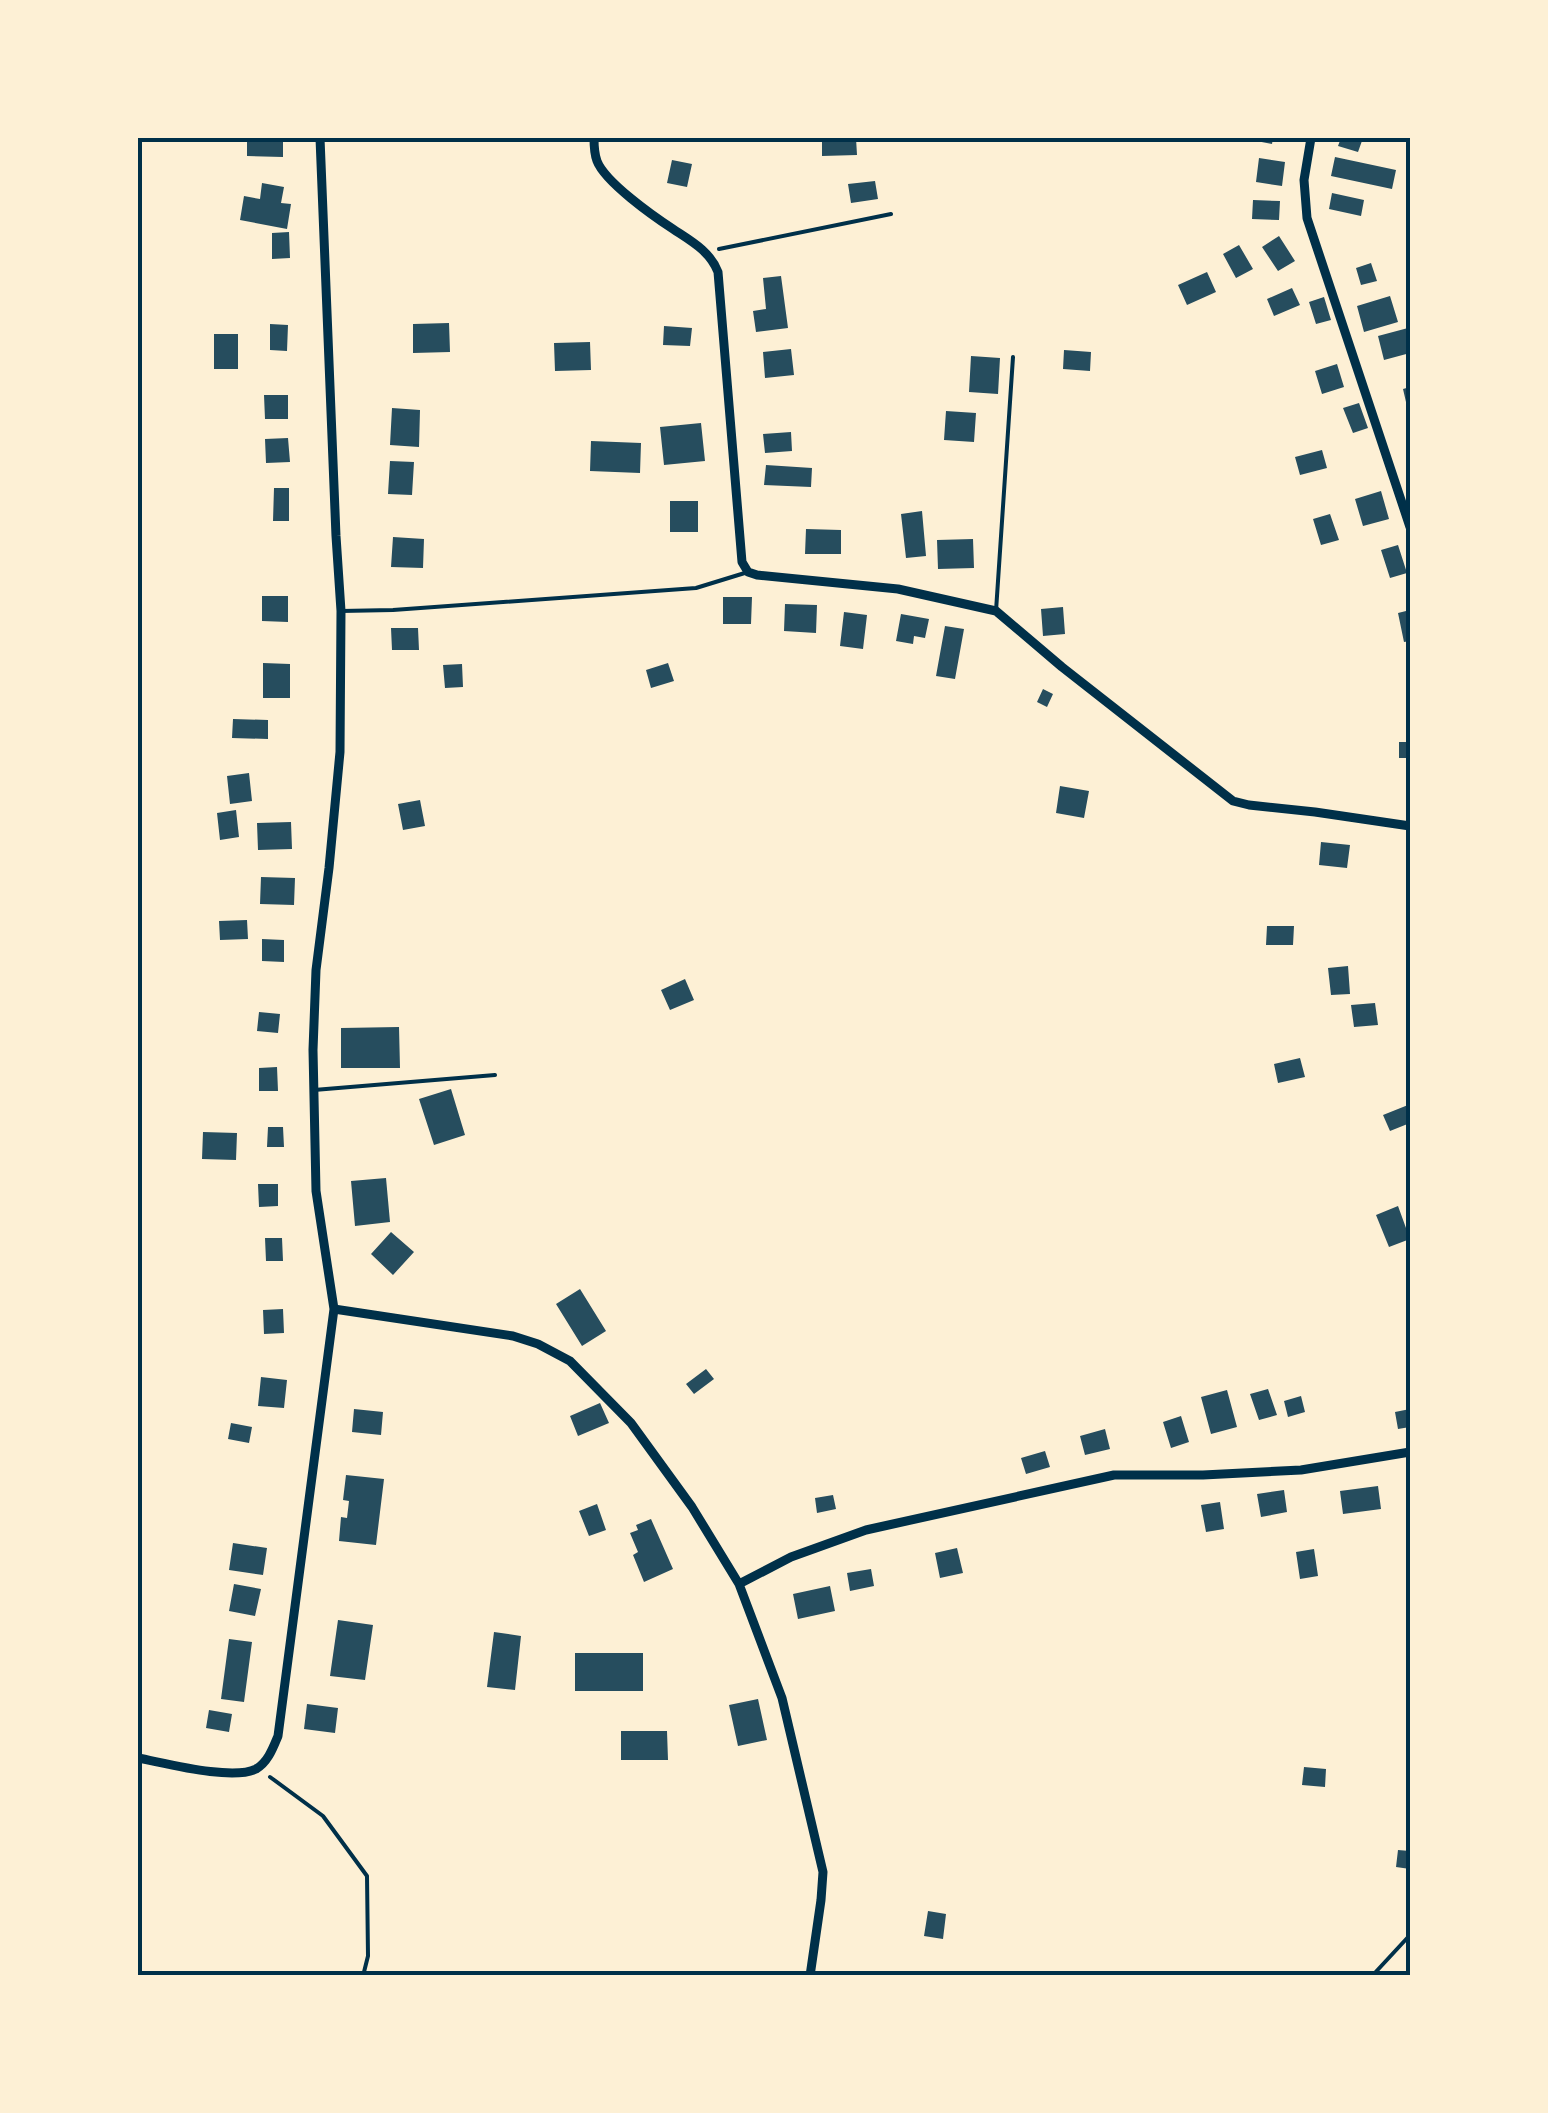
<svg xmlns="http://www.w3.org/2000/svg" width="1548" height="2113" viewBox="0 0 1548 2113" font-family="Commissioner,sans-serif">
<rect width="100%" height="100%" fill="#fdf0d5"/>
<path fill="#264d5e" d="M 247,138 L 283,138 L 283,157 L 247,156 Z
M 822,138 L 856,138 L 857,155 L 822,156 Z
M 1246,138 L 1273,138 L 1272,144 L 1246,139 Z
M 1341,138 L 1363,138 L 1358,152 L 1338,146 Z
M 1335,157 L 1396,170 L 1392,189 L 1331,176 Z
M 1259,158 L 1285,162 L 1282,186 L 1256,182 Z
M 672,160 L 692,164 L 687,187 L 667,183 Z
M 875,181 L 878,199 L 851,203 L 848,184 Z
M 262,183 L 284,187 L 281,203 L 291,204 L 287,229 L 240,220 L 244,196 L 260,199 Z
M 1332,193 L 1364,200 L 1361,216 L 1329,209 Z
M 1253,200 L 1280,201 L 1279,220 L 1252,219 Z
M 289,232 L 290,258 L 272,259 L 272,233 Z
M 1279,236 L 1295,261 L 1278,271 L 1262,247 Z
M 1239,245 L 1253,269 L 1236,278 L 1223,254 Z
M 1371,263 L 1377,281 L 1361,285 L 1356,268 Z
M 1207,272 L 1216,292 L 1187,305 L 1178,285 Z
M 781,276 L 788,328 L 756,332 L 753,311 L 766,309 L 763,278 Z
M 1292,288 L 1300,305 L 1274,316 L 1267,299 Z
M 1390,296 L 1398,322 L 1364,332 L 1357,306 Z
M 1324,297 L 1331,320 L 1316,324 L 1309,302 Z
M 449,323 L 450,352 L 413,353 L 413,324 Z
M 270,324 L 288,325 L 287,351 L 270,350 Z
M 664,326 L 692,328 L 690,346 L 663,345 Z
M 1408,328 L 1410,353 L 1384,360 L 1378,336 Z
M 214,334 L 238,334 L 238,369 L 214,369 Z
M 590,342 L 591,370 L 555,371 L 554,343 Z
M 791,349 L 794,375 L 765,378 L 763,352 Z
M 1064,350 L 1091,352 L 1090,371 L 1063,369 Z
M 971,356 L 1000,358 L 998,394 L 969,392 Z
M 1337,364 L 1344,387 L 1322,394 L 1315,371 Z
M 1410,387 L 1410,415 L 1409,415 L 1403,389 Z
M 264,395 L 288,395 L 288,419 L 265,419 Z
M 1359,403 L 1368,428 L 1353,433 L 1343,408 Z
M 392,408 L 420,410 L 419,447 L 390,445 Z
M 946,411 L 976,413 L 974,442 L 944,440 Z
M 701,423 L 705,461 L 664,465 L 660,427 Z
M 791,432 L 792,451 L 765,453 L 763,434 Z
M 288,438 L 290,462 L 266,463 L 265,439 Z
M 591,441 L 641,443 L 640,473 L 590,471 Z
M 1322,450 L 1327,468 L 1300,475 L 1295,457 Z
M 390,461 L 414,462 L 412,495 L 388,494 Z
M 766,465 L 812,468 L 811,487 L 764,485 Z
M 274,488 L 289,488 L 289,521 L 273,521 Z
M 1381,491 L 1389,519 L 1363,526 L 1355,499 Z
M 670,501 L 698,501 L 698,532 L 670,532 Z
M 922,511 L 926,556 L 906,558 L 901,514 Z
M 1330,514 L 1339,540 L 1321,545 L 1313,519 Z
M 806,529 L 841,530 L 841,554 L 805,554 Z
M 393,537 L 424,539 L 423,568 L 391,567 Z
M 973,539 L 974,568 L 938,569 L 937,540 Z
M 1398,545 L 1407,573 L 1390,578 L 1381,550 Z
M 262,596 L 288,596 L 288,622 L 262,621 Z
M 723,597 L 752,597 L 751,624 L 723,624 Z
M 785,604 L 817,605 L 816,633 L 784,631 Z
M 1063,607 L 1065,634 L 1043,636 L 1041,609 Z
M 1410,610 L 1410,641 L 1404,642 L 1398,613 Z
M 844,612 L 867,615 L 863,649 L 840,646 Z
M 901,614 L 929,619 L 925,638 L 914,636 L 913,644 L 896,641 Z
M 945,626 L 964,629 L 955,679 L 936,676 Z
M 391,628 L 418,628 L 419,650 L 392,650 Z
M 263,663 L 290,664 L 290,698 L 263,698 Z
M 668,663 L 674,681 L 651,688 L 646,670 Z
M 462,664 L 463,687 L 445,688 L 443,665 Z
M 1043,689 L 1053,694 L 1047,707 L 1037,702 Z
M 233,719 L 268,720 L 268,739 L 232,738 Z
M 1399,742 L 1410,742 L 1410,766 L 1406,766 L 1406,758 L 1399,758 Z
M 249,773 L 252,801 L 230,804 L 227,776 Z
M 1060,786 L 1089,791 L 1084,818 L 1056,813 Z
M 420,800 L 425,826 L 403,830 L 398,804 Z
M 236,810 L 239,837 L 220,840 L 217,813 Z
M 291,822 L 292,849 L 258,850 L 257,823 Z
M 1321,842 L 1350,845 L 1347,868 L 1319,865 Z
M 261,877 L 295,878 L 294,905 L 260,904 Z
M 247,920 L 248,939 L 220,940 L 219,921 Z
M 1267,926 L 1294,926 L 1293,945 L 1266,945 Z
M 262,939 L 284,940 L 284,962 L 262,961 Z
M 1348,966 L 1350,994 L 1331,995 L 1328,968 Z
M 685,979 L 694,1000 L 670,1010 L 661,990 Z
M 1375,1003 L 1378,1025 L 1354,1027 L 1351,1005 Z
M 259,1012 L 280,1014 L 278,1033 L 257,1031 Z
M 399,1027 L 400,1068 L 341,1068 L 341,1028 Z
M 1300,1058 L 1305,1077 L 1278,1083 L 1274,1064 Z
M 277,1067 L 278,1091 L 259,1091 L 259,1068 Z
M 451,1089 L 465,1135 L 434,1145 L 419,1099 Z
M 1408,1105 L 1410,1123 L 1390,1131 L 1383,1115 Z
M 268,1127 L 283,1127 L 284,1147 L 267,1147 Z
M 203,1132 L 237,1133 L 236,1160 L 202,1159 Z
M 386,1178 L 390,1222 L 355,1226 L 351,1181 Z
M 258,1184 L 278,1184 L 278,1206 L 259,1207 Z
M 1398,1206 L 1410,1239 L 1389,1247 L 1376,1215 Z
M 391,1232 L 414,1252 L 393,1275 L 371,1254 Z
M 265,1238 L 282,1238 L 283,1261 L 266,1261 Z
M 580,1289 L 606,1331 L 582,1346 L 556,1304 Z
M 283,1309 L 284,1333 L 264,1334 L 263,1310 Z
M 706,1369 L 714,1379 L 694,1394 L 686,1384 Z
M 261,1377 L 287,1380 L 284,1408 L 258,1406 Z
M 1268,1389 L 1277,1415 L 1259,1420 L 1250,1394 Z
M 1227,1390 L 1237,1427 L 1211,1434 L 1201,1397 Z
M 1301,1396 L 1305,1412 L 1288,1417 L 1284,1401 Z
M 600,1403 L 609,1423 L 578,1436 L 570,1416 Z
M 354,1409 L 383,1412 L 381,1435 L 352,1432 Z
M 1410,1409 L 1410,1427 L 1398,1429 L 1395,1412 Z
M 1181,1416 L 1189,1442 L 1171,1448 L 1163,1422 Z
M 231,1423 L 252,1427 L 249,1443 L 228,1439 Z
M 1105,1429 L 1110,1449 L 1085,1455 L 1080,1436 Z
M 1045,1451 L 1050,1467 L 1026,1474 L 1021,1458 Z
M 346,1475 L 384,1479 L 376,1545 L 339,1541 L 341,1517 L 347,1518 L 349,1501 L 343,1500 Z
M 1378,1486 L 1381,1509 L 1343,1514 L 1340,1491 Z
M 1284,1490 L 1287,1512 L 1261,1517 L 1257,1494 Z
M 833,1495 L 836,1509 L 817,1513 L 815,1498 Z
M 1220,1502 L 1224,1529 L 1206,1532 L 1201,1505 Z
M 597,1504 L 606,1530 L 589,1536 L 579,1511 Z
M 651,1519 L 673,1569 L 644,1582 L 633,1555 L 638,1552 L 630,1533 L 638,1530 L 636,1525 Z
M 233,1543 L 267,1548 L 263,1575 L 229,1570 Z
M 957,1548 L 963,1573 L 940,1578 L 935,1553 Z
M 1314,1549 L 1318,1576 L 1300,1579 L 1296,1552 Z
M 871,1569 L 874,1586 L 850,1591 L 847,1573 Z
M 234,1584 L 261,1589 L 255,1616 L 229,1611 Z
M 830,1586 L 835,1611 L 798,1619 L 793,1594 Z
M 338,1620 L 373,1625 L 365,1680 L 330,1676 Z
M 494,1632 L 521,1636 L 515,1690 L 487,1687 Z
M 229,1639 L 252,1642 L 244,1702 L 221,1699 Z
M 575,1653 L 643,1653 L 643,1691 L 575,1691 Z
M 758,1699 L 767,1740 L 738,1746 L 729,1705 Z
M 307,1704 L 338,1708 L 335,1733 L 304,1729 Z
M 209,1710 L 232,1714 L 229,1732 L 206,1728 Z
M 621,1731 L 667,1731 L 668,1760 L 621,1760 Z
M 1304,1767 L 1326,1769 L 1325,1787 L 1302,1785 Z
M 1398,1850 L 1410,1851 L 1410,1869 L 1396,1867 Z
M 928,1911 L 946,1914 L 943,1939 L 924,1936 Z"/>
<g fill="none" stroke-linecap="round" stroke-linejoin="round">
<path stroke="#003049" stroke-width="4" d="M 719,249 L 891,214
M 270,1777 L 323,1816 L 367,1876 L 368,1956 L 363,1976
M 1372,1976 L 1410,1935"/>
<path stroke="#003049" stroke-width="4" d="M 341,611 L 393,610 L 696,588 L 748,572
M 996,611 L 1013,357
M 314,1090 L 495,1075"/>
<path stroke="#003049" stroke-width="9" d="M 594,138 C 594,146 594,153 597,161 C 605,182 653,216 673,229 C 691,241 710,251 718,272 L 742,562 L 748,572 L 757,575 L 898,589 L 996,611 L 1062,667 L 1233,801 L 1249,805 L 1315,812 L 1410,826
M 1311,138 L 1304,180 L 1307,218 L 1410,527
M 334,1309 L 513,1336 L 538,1344 L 570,1361 L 631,1423 L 692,1507 L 739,1584 L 782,1698 L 823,1872 L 821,1900 L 810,1976
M 739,1584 L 791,1557 L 866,1530 L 1114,1475 L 1203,1475 L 1301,1470 L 1410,1452
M 138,1758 C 165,1763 232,1781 256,1769 C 268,1762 273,1748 278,1736 L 334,1309 L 316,1191 L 313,1050 L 316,970 L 329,868 L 340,752 L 341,611 L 336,536 L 320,138"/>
</g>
<rect width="1548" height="2113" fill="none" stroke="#fdf0d5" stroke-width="280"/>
<rect x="140" y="140" width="1268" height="1833" fill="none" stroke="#003049" stroke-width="4"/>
</svg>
